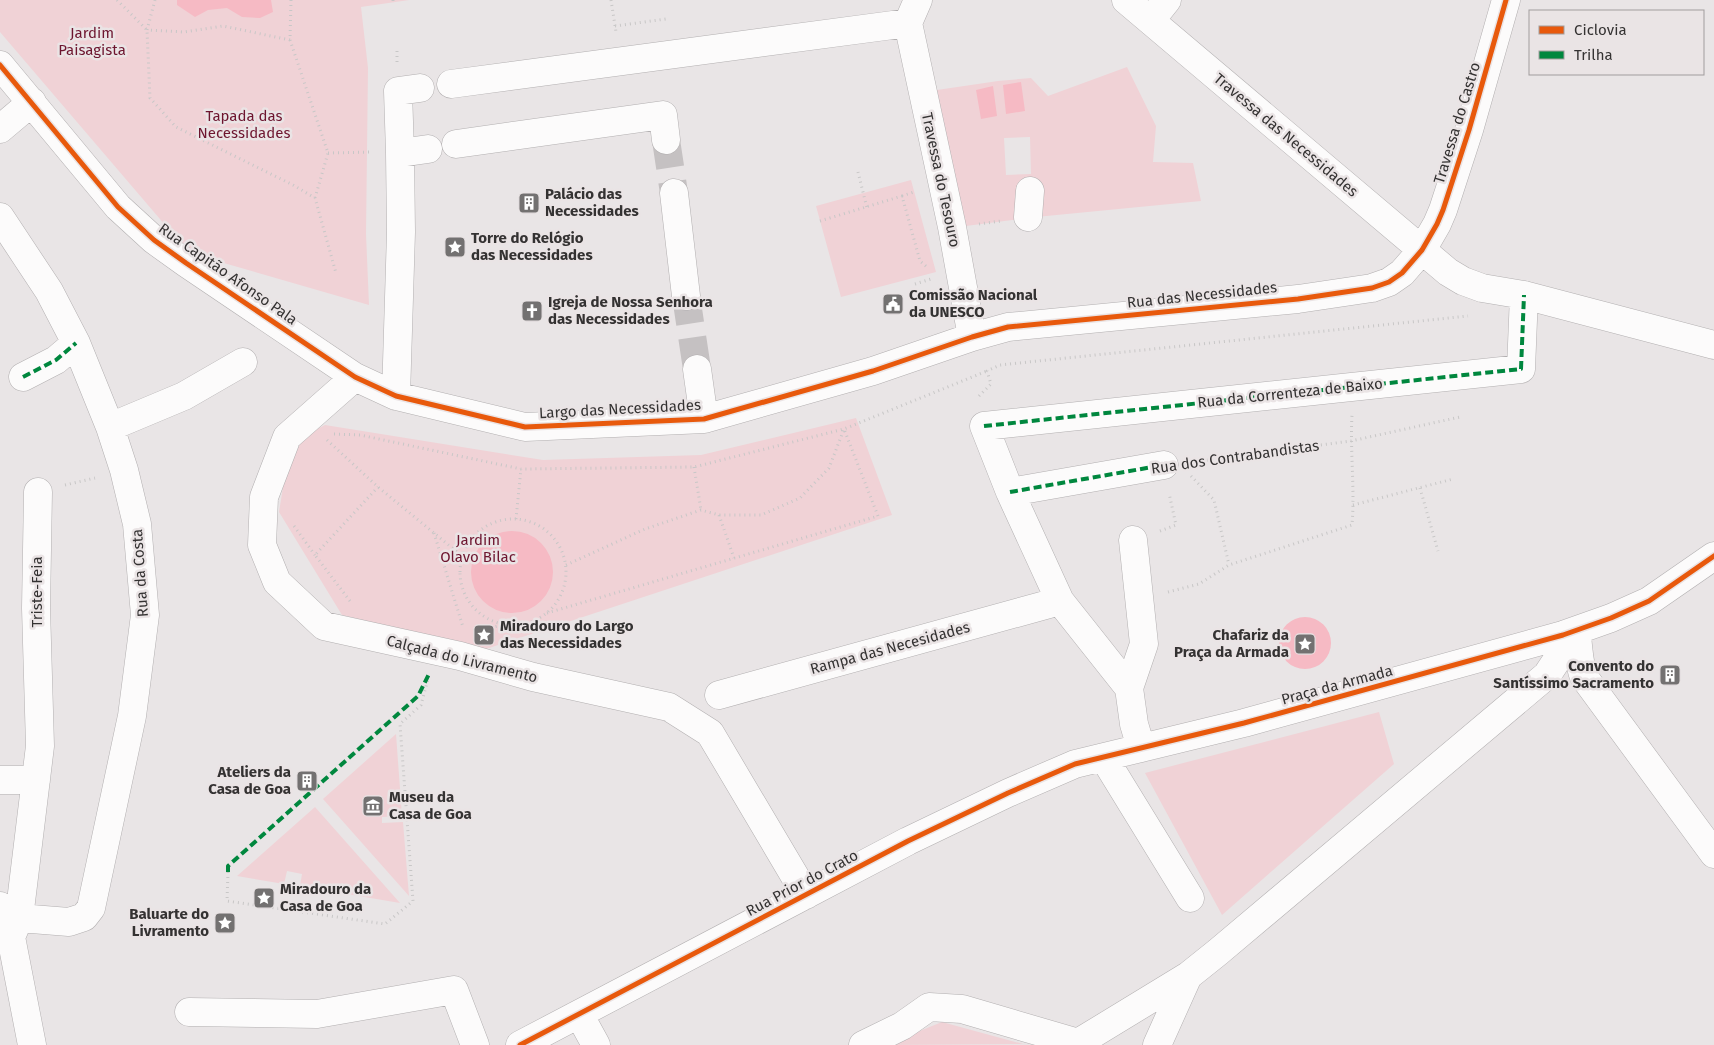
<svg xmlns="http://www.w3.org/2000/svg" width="1714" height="1045" viewBox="0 0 1714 1045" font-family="'Fira Sans',sans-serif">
<rect width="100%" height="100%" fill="#e9e5e6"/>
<path fill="#f0d2d6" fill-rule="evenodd" d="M 0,0 L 409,0 L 361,7 L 368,68 L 366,234 L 369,305 L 189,253 L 0,32 Z
M 1127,67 L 1156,126 L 1153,162 L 1193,163 L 1201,201 L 1036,217 L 958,227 L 937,90 L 998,81 L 1031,78 L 1048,96 ZM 1030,137 L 1031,174 L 1006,175 L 1004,138 Z
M 911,180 L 936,272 L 841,297 L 816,206 Z
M 856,418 L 892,515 L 483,650 L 342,615 L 279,512 L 285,475 L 297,439 L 325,425 L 543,460 L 701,455 Z
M 1379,712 L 1394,764 L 1222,915 L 1145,773 Z
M 396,734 L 402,816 L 382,817 L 382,823 L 403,822 L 409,896 L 323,799 Z
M 315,807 L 400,903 L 300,886 L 302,874 L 287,871 L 284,884 L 237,876 Z
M 942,1022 L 1023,1044 L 885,1045 Z"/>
<path fill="#f6bac4" d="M 177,0 L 271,0 L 273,12 L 260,18 L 242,17 L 227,8 L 208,10 L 195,17 L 177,5 Z
M 1021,82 L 1025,111 L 1006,114 L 1003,85 Z
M 993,86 L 997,116 L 981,119 L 976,90 Z
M471 572a41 41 0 1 1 82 0a41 41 0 1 1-82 0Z
M1279 643a26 26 0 1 1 52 0a26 26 0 1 1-52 0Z"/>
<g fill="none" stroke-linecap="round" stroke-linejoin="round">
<path stroke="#c5c1c2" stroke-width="28" stroke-dasharray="28 14" stroke-linecap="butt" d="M 666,140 L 674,193
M 686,296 L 697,369"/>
<g stroke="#b2afb0" stroke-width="29">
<path id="minor" d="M 1126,0 L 1448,272 L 1463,281 L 1482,288 L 1524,295 L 1714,345
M 1151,20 L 1167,0
M 908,23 L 952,227 L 972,337
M 908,23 L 918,0
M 0,65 L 118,207 L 154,240 L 186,263 L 355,377 L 396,396 L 525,427 L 704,419 L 873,371 L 972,337 L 1008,327 L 1298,299 L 1372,288 L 1389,282 L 1402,273 L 1422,250 L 1437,224 L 1443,210 L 1469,130 L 1506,0
M 451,84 L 908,23
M 420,88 L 398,91 L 400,153 L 428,149
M 0,129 L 32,102
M 456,144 L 663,115 L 666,140
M 674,193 L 686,296
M 0,217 L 49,291 L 76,343 L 110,427 L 124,470 L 137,524 L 145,615 L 132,716 L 91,908 L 84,917 L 69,922 L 19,918
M 1028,217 L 1030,191
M 697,369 L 704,419
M 23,377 L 56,360 L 76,343
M 355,377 L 287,437 L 264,497 L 262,545 L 277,582 L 324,626 L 460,656 L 533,677 L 669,707 L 710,733 L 806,895
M 396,396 L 401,232 L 400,153
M 110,427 L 184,396 L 243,362
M 1010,492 L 1164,465
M 1133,540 L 1144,644 L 1129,688 L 1134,724 L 1141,748
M 1060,601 L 1129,688
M 1576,631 C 1579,646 1578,662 1584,677 L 1714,854
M 719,695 L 1060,601 L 1010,492 L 984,426 L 1521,369 L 1524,295
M 1104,758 L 1190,898
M 0,780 L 36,780
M 0,906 L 11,937 L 32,1045
M 11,937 L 19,918 L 40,746 L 36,608 L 38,492
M 189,1012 L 317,1014 L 454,990 L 475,1045
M 579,1014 L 596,1045
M 520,1045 L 908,841 L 1008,793 L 1075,764 L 1244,723 L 1563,635 L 1611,618 L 1649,601 L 1714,556
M 863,1045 L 902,1026 L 929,1007 L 962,1009 L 1078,1043 L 1188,976 L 1218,952 L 1547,675 L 1576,631
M 1157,1045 L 1188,976"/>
</g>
<path stroke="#c8c7c7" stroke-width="3" stroke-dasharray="1 4" stroke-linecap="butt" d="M 117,0 L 147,30 L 150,98 L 176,127 L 293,185 L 315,198 L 336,273
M 155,0 L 147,30 L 184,32 L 223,26 L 290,40
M 291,0 L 290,40 L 328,153 L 315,198
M 393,0 L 393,3
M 611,0 L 616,32
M 615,26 L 666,19
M 397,51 L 397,63
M 328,153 L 372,152
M 858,172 L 867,208
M 902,196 L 914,192
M 820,221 L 902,196 L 920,261 L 928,268
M 979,224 L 1001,221
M 915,284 L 931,279
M 979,396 L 991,384 L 987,371 L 1000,365 L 1468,316
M 334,434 L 360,435 L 521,469 L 694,467 L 844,429 L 987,371
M 327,440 L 378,487 L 462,556
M 1192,462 L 1351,441 L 1460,417
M 694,467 L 701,510
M 1191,476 L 1214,500 L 1229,565
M 65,485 L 95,478
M 1420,488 L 1438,551
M 1353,505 L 1453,479
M 719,515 L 734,558
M460 572a53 53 0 1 1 106 0a53 53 0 1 1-106 0Z
M 516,519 L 521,469
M 294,526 L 315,555
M 1160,531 L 1176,525 L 1169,493
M 434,533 L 463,627
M 566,565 L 645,529 L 701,510 L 719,515 L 761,515 L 800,498 L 829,468 L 844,429
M 1168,592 L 1199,584 L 1229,565 L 1352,525 C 1355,488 1350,452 1352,415
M 350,601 L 315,555 L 378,487
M 547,613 L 878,516 L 844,429
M 481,630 L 502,625
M 228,872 L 227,901 L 385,924 L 413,901 L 400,724 L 421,705 L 428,679"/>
<use href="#minor" stroke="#fcfbfb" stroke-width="28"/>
<path stroke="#00873e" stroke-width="4" stroke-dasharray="8 4" stroke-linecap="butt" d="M 23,377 L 56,360 L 76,343
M 984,426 L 1521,369 L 1524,295
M 1010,492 L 1164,465
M 228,872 L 228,866 L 418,696 L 430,672"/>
<g stroke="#eae4e5" stroke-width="8">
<path id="cycleway" d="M 0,65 L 118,207 L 154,240 L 186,263 L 355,377 L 396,396 L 525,427 L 704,419 L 873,371 L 972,337 L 1008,327 L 1298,299 L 1372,288 L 1389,282 L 1402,273 L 1422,250 L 1437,224 L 1443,210 L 1469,130 L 1506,0
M 520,1045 L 908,841 L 1008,793 L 1075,764 L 1244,723 L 1563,635 L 1611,618 L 1649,601 L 1714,556"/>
</g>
<use href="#cycleway" stroke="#e8590c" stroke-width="5"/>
</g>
<defs>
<g id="building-square" transform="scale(1.125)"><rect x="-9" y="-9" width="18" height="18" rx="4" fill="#737171" stroke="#eae4e5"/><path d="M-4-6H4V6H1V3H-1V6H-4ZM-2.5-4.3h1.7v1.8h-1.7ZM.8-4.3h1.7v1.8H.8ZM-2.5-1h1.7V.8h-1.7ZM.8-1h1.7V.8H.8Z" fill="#fff"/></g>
<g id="sight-square" transform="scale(1.125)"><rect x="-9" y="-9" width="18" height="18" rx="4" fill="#737171" stroke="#eae4e5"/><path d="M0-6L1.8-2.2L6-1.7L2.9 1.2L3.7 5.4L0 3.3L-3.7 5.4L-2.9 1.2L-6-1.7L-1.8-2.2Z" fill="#fff"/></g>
<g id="civic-square" transform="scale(1.125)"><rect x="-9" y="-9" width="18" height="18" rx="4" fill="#737171" stroke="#eae4e5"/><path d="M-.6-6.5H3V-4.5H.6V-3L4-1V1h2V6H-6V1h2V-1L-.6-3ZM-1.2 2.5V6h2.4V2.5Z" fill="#fff"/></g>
<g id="church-square" transform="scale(1.125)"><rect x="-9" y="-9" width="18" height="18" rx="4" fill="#737171" stroke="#eae4e5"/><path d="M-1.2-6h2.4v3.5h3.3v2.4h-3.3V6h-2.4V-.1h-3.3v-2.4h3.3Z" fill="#fff"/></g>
<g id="museum-square" transform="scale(1.125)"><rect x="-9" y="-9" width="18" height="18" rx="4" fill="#737171" stroke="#eae4e5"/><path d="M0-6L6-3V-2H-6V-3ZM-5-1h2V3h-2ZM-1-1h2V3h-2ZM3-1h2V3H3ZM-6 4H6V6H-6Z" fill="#fff"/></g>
</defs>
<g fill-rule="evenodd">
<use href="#building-square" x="529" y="203"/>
<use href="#sight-square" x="455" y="247"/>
<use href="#civic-square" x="893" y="304"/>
<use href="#church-square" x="532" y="311"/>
<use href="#sight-square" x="484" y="635"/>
<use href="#sight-square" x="1305" y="644"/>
<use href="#building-square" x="1670" y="675"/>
<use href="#building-square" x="307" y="781"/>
<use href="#museum-square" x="373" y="806"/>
<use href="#sight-square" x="264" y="898"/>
<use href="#sight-square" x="225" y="923"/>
</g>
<g text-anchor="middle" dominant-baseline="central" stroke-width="5" stroke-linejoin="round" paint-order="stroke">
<g font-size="15" fill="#6d152f" stroke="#eae4e5">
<text x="92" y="33">Jardim<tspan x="92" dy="17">Paisagista</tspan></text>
<text x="244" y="116">Tapada das<tspan x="244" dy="17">Necessidades</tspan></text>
<text x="478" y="540">Jardim<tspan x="478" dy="17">Olavo Bilac</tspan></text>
</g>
<g font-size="15" fill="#343232" stroke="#eae4e5">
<text transform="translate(1457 123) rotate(-73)">Travessa do Castro</text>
<text transform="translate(1286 135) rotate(40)">Travessa das Necessidades</text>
<text transform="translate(941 180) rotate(78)">Travessa do Tesouro</text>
<text transform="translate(228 274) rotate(35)">Rua Capitão Afonso Pala</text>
<text transform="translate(1202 295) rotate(-6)">Rua das Necessidades</text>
<text transform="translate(1290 393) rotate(-6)">Rua da Correnteza de Baixo</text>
<text transform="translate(620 409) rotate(-3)">Largo das Necessidades</text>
<text transform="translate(1235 457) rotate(-8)">Rua dos Contrabandistas</text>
<text transform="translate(140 573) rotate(-94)">Rua da Costa</text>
<text transform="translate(37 592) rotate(-90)">Triste-Feia</text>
<text transform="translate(890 648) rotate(-15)">Rampa das Necesidades</text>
<text transform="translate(462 659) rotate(14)">Calçada do Livramento</text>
<text transform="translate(1337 685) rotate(-15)">Praça da Armada</text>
<text transform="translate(802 883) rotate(-28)">Rua Prior do Crato</text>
</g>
<g font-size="15" font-weight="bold" fill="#343232" stroke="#eae4e5" text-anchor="start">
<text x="545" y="194">Palácio das<tspan x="545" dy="17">Necessidades</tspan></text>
<text x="471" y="238">Torre do Relógio<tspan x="471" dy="17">das Necessidades</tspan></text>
<text x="909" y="295">Comissão Nacional<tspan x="909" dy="17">da UNESCO</tspan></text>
<text x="548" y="302">Igreja de Nossa Senhora<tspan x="548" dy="17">das Necessidades</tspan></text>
<text x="500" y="626">Miradouro do Largo<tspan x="500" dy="17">das Necessidades</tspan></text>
<text x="1289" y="635" text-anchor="end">Chafariz da<tspan x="1289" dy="17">Praça da Armada</tspan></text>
<text x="1654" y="666" text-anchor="end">Convento do<tspan x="1654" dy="17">Santíssimo Sacramento</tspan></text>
<text x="291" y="772" text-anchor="end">Ateliers da<tspan x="291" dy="17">Casa de Goa</tspan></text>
<text x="389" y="797">Museu da<tspan x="389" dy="17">Casa de Goa</tspan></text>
<text x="280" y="889">Miradouro da<tspan x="280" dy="17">Casa de Goa</tspan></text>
<text x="209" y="914" text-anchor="end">Baluarte do<tspan x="209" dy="17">Livramento</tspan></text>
</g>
</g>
<rect x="1529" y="10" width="175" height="65" fill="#eae4e5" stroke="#a19d9d"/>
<rect x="1539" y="26" width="25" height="8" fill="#e8590c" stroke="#a19d9d"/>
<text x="1574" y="35" font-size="15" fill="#343232">Ciclovia</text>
<rect x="1539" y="51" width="25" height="8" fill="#00873e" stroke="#a19d9d"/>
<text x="1574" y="60" font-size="15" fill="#343232">Trilha</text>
</svg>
